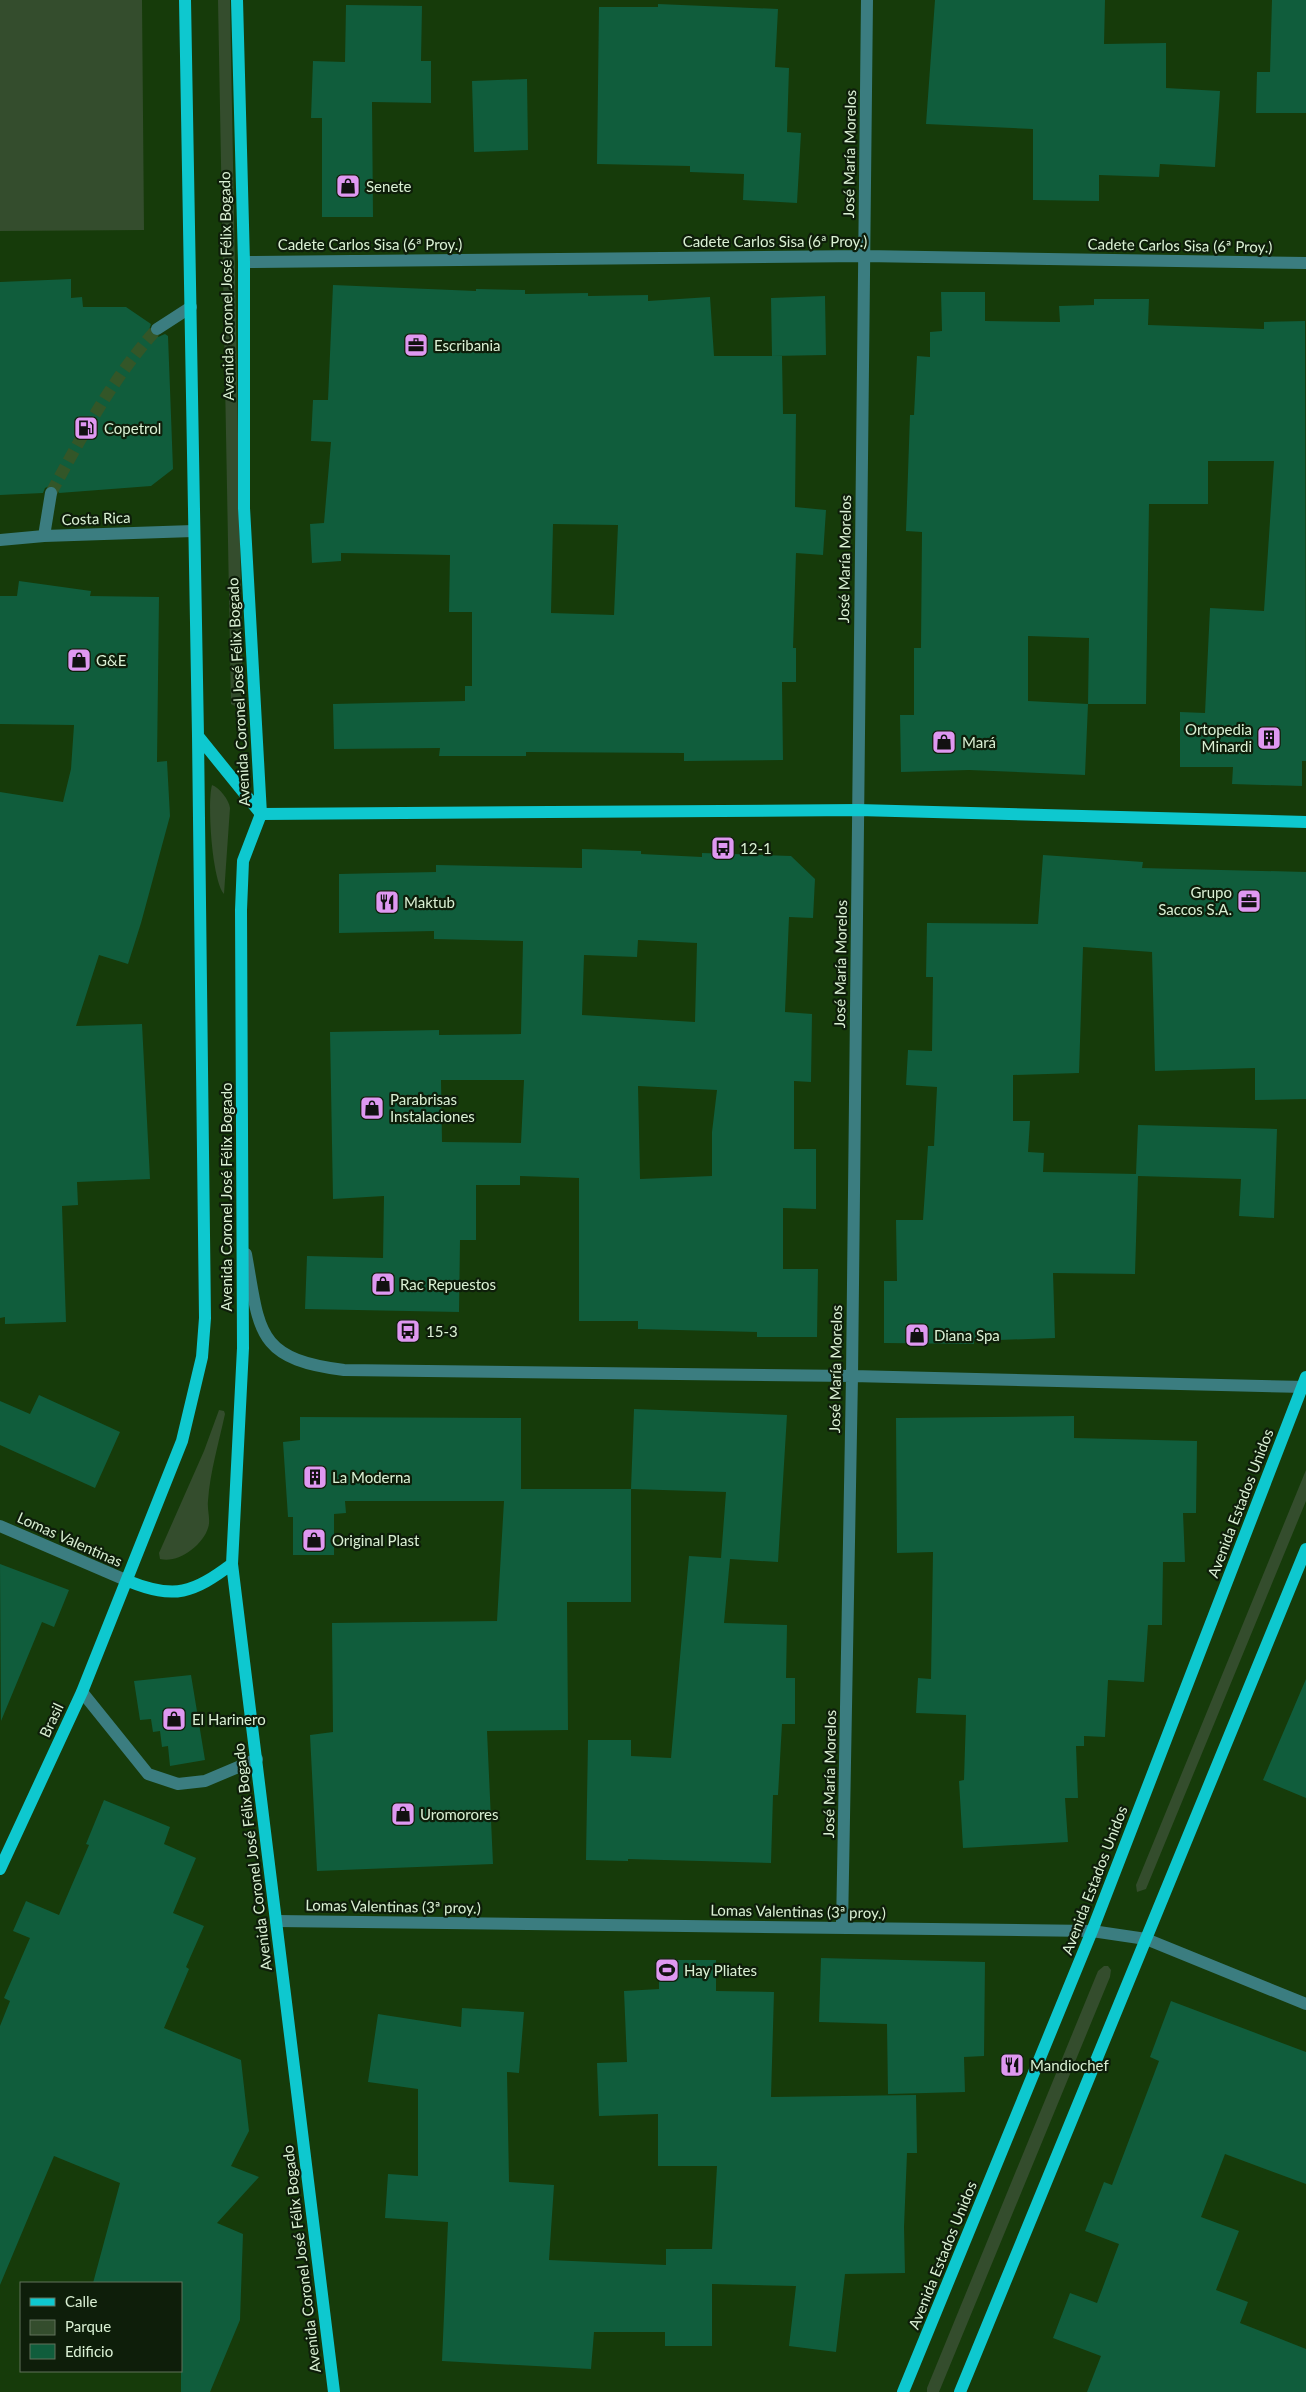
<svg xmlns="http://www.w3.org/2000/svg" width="1306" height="2392" viewBox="0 0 1306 2392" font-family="Lato,sans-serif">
<rect width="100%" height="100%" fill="#163b0a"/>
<path fill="#344d2d" d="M 0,0 L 142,0 L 144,230 L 0,231 Z
M 218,0 L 230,0 L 243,705 L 239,708 L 231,704 Z
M 212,785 C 220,788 229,800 230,808 L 224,894 C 212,880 207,803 212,785 Z
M 219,1410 L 224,1411 L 225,1414 C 219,1442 210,1472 208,1501 C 207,1510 211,1520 208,1528 C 203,1545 178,1564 160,1559 L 159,1553 L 204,1451 Z
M 1306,1470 L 1306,1501 L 1146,1889 L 1137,1892 L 1136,1885 Z
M 1104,1966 L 1108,1966 L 1111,1970 L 1110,1977 L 939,2392 L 927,2392 L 927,2388 L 1098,1971 Z"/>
<path fill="#105d3c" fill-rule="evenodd" d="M 935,0 L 1105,0 L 1104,44 L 1166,43 L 1166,88 L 1220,91 L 1215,167 L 1160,164 L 1159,177 L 1099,175 L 1099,201 L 1033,200 L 1033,129 L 926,124 Z
M 1272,0 L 1306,0 L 1306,113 L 1256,113 L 1257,72 L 1270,72 Z
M 658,4 L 778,9 L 775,67 L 789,68 L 787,132 L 801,133 L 797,203 L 743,200 L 744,174 L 690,172 L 690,166 L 597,164 L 599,7 L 658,7 Z
M 346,5 L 422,6 L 421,61 L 431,61 L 431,103 L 372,102 L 373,217 L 322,217 L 322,118 L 311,118 L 313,61 L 345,62 Z
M 527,79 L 528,150 L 474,152 L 472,81 Z
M 71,279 L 71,298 L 82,297 L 83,307 L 126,307 L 151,324 L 149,330 L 153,336 L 158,337 L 165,334 L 168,336 L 173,469 L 151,486 L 59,493 L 56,487 L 52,485 L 45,488 L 43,493 L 0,495 L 0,282 Z
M 333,285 L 476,291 L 476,289 L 525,290 L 525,294 L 588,293 L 588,296 L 648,295 L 648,301 L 710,297 L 714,356 L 782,356 L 783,414 L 796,414 L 795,507 L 826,510 L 823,555 L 796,553 L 793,648 L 796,648 L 796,682 L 782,682 L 783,760 L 684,761 L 684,753 L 526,752 L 526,756 L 439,756 L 440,748 L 334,749 L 333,704 L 465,701 L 465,686 L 472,686 L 472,612 L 449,612 L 450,555 L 341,553 L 341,561 L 312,563 L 310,524 L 324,523 L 331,442 L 311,441 L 313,400 L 328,400 ZM 553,524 L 618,525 L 614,615 L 551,613 Z
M 941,292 L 985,292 L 985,321 L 1060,322 L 1059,306 L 1094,305 L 1094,299 L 1149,299 L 1148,325 L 1264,329 L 1264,322 L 1305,321 L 1306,761 L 1302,761 L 1302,786 L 1232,784 L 1233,767 L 1180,767 L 1180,712 L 1205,713 L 1210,608 L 1264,611 L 1274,461 L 1208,461 L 1208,504 L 1149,504 L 1146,704 L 1088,704 L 1085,775 L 969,770 L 901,772 L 900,715 L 914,715 L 914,648 L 921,648 L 922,532 L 906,531 L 910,415 L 914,415 L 917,356 L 930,357 L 930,332 L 942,331 ZM 1028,636 L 1089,638 L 1088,704 L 1028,701 Z
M 825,296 L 826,355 L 772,356 L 771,298 Z
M 19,581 L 91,591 L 90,596 L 159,597 L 157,762 L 167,761 L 170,816 L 141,923 L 128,964 L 99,955 L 76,1026 L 142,1024 L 150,1179 L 77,1182 L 78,1205 L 62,1206 L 66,1322 L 5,1324 L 5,1317 L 0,1318 L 0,792 L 63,802 L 71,769 L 74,725 L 0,724 L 0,596 L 17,596 Z
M 582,849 L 641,851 L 641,854 L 702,857 L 702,853 L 791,856 L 815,879 L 813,918 L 789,917 L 785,1012 L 812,1014 L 811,1082 L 794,1081 L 794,1149 L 816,1149 L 816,1209 L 783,1208 L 783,1269 L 818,1269 L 817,1337 L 757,1337 L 757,1332 L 638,1329 L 638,1321 L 579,1321 L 579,1178 L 520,1176 L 520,1185 L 476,1185 L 476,1240 L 460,1240 L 459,1312 L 305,1309 L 307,1256 L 383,1258 L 384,1196 L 333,1199 L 330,1032 L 439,1030 L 439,1035 L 521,1034 L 523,941 L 434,939 L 434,931 L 339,933 L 339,874 L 436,872 L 436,865 L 582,868 ZM 638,940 L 697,943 L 695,1022 L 582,1015 L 584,955 L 637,957 ZM 441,1080 L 524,1080 L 521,1143 L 442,1142 ZM 638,1086 L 717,1090 L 712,1132 L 712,1176 L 640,1179 Z
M 1043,855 L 1143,862 L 1142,868 L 1306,872 L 1306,1099 L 1255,1100 L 1255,1068 L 1155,1071 L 1152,952 L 1083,947 L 1079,1073 L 1013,1075 L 1013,1121 L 1030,1121 L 1028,1152 L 1044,1153 L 1043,1172 L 1136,1174 L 1138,1125 L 1277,1129 L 1274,1218 L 1239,1216 L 1241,1179 L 1138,1176 L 1135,1274 L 1053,1273 L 1055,1338 L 974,1341 L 974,1344 L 884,1343 L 884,1281 L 897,1281 L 896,1220 L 923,1220 L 928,1146 L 934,1146 L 937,1087 L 906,1085 L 908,1050 L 932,1051 L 933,977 L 926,977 L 927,923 L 1038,924 Z
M 39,1395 L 120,1432 L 95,1488 L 0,1445 L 0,1401 L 30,1414 Z
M 634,1409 L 787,1415 L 778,1562 L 730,1559 L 724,1623 L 787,1625 L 786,1678 L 795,1678 L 795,1724 L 782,1724 L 778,1795 L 773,1795 L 771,1863 L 628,1859 L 628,1861 L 586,1860 L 588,1740 L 631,1740 L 631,1756 L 671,1758 L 689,1556 L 721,1558 L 726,1492 L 631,1489 Z
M 1074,1416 L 1074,1438 L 1197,1441 L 1196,1513 L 1183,1513 L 1185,1562 L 1163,1562 L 1162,1625 L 1148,1625 L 1144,1682 L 1108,1680 L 1105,1737 L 1084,1736 L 1084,1746 L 1076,1746 L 1078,1798 L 1065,1798 L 1068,1842 L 963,1848 L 959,1781 L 964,1780 L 966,1715 L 916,1713 L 918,1678 L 931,1679 L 933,1552 L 897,1553 L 896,1418 Z
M 300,1417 L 521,1418 L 521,1489 L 631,1489 L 631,1602 L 567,1602 L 568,1730 L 487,1731 L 493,1864 L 317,1871 L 310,1735 L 333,1732 L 332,1623 L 497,1621 L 504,1501 L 345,1501 L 346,1513 L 334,1514 L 334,1555 L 293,1555 L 293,1517 L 288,1517 L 283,1442 L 300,1440 Z
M 0,1564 L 69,1590 L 54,1627 L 42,1622 L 1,1721 Z
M 191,1675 L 205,1760 L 170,1766 L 168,1746 L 162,1747 L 160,1731 L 153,1732 L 151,1719 L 140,1720 L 134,1681 Z
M 1306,1679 L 1306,1798 L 1263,1780 Z
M 104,1800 L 170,1827 L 164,1844 L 196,1858 L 173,1913 L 204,1926 L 186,1967 L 189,1969 L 164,2028 L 241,2060 L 249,2131 L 231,2166 L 259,2177 L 217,2223 L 243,2234 L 240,2320 L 210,2392 L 181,2392 L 181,2283 L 93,2283 L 120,2183 L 54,2156 L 0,2285 L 0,2026 L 10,2001 L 4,1998 L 30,1938 L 13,1931 L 26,1901 L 59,1915 L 89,1845 L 86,1844 Z
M 821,1958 L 985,1962 L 984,2056 L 964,2057 L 965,2092 L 888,2094 L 887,2024 L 819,2022 Z
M 659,1960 L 716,1960 L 716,1991 L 774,1992 L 771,2097 L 916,2095 L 917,2153 L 907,2153 L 904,2227 L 905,2273 L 845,2274 L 836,2352 L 789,2346 L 796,2286 L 712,2284 L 712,2346 L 665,2346 L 665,2332 L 594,2332 L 591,2369 L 442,2361 L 448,2222 L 385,2218 L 388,2174 L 418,2176 L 418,2089 L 368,2082 L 378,2014 L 461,2027 L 462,2008 L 524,2012 L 519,2073 L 507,2072 L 509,2182 L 554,2185 L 549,2260 L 666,2265 L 666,2249 L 712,2249 L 717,2166 L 658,2166 L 658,2114 L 599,2116 L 597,2063 L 627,2062 L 624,1991 L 659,1989 Z
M 1171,2001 L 1306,2052 L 1306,2184 L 1225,2154 L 1201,2217 L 1239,2231 L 1216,2290 L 1248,2302 L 1240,2323 L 1306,2349 L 1306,2392 L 1087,2392 L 1101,2356 L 1053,2338 L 1070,2293 L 1097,2303 L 1119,2244 L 1085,2231 L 1104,2182 L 1112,2185 L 1159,2061 L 1150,2057 Z"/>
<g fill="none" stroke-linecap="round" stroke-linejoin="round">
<path stroke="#335628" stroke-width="12" stroke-dasharray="12 6" stroke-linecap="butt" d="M 51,493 C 82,436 113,377 157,329"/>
<path stroke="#3b7d80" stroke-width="12" d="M 244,262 L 864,256 L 1306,263
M 157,329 L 191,307
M 44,536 L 51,493
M 0,540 L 44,536 L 193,531
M 246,1254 C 260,1331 255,1359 344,1370 L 852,1376 L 1306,1387
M 0,1526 L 128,1581
M 82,1692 L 148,1774 L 178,1784 L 205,1781 L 257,1759
M 276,1921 L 1092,1931 L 1146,1939 L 1306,2004
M 842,1928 L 852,1376 L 867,0"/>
<path stroke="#0ec8cf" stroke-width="12" d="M 237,0 L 244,262 L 244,508 L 261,814 L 243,861 L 241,910 L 243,1348 L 232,1564 L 334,2392
M 198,736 L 261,814
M 261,814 L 858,810 L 1306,822
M 128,1581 C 175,1600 193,1593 232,1564
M 0,1869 L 82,1692 L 182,1441 L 202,1357 L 205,1318 L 198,736 L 185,0
M 903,2392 L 1092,1931 L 1306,1377
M 960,2392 L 1306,1549"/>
</g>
<defs>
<g id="shop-square" transform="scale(1.25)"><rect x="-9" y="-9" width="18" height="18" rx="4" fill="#df98f1" stroke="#0e1e0a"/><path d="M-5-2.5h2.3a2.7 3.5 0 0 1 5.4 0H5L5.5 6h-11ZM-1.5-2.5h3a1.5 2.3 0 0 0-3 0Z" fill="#111"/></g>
<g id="office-square" transform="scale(1.25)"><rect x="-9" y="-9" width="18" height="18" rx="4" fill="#df98f1" stroke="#0e1e0a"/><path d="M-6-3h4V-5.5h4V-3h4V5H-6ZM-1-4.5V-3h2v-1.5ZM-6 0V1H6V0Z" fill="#111"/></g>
<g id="fuel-square" transform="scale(1.25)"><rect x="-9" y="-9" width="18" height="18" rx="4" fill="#df98f1" stroke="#0e1e0a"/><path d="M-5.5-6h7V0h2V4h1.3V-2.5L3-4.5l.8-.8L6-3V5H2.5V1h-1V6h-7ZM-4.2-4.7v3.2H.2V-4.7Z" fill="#111"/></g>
<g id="building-square" transform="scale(1.25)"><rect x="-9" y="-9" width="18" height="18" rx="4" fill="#df98f1" stroke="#0e1e0a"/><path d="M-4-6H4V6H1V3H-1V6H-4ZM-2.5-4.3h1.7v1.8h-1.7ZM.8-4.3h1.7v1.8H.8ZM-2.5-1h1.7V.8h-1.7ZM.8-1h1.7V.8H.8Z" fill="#111"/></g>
<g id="bus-square" transform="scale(1.25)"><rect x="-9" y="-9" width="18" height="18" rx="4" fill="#df98f1" stroke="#0e1e0a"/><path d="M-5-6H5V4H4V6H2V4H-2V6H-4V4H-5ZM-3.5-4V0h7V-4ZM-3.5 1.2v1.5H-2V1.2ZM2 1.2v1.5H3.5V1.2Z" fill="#111"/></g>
<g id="restaurant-square" transform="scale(1.25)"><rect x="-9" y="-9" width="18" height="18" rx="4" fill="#df98f1" stroke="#0e1e0a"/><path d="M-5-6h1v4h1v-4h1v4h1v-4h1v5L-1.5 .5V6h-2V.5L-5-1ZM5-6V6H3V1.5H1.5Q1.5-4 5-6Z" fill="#111"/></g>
<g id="stadium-square" transform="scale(1.25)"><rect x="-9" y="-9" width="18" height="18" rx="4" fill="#df98f1" stroke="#0e1e0a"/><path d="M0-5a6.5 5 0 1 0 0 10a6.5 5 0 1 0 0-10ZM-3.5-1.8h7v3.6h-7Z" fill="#111"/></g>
</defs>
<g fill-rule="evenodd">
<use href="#shop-square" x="348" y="186"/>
<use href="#office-square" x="416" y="345"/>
<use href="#fuel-square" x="86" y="428"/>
<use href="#shop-square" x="79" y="660"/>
<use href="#building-square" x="1269" y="738"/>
<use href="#shop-square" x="944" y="742"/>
<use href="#bus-square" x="723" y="848"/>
<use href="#office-square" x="1249" y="901"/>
<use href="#restaurant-square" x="387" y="902"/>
<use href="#shop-square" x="372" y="1108"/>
<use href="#shop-square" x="383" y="1284"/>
<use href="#bus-square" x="408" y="1331"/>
<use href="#shop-square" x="917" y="1335"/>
<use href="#building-square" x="315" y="1477"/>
<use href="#shop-square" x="314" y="1540"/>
<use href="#shop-square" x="174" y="1719"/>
<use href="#shop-square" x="403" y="1814"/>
<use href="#stadium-square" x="667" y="1970"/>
<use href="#restaurant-square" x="1012" y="2065"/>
</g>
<g text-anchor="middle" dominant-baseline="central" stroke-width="4.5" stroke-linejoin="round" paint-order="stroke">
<g font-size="15" fill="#daf0d4" stroke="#0e1e0a">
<text transform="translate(849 154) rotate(-89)">José María Morelos</text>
<text x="775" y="241">Cadete Carlos Sisa (6ª Proy.)</text>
<text x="370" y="244">Cadete Carlos Sisa (6ª Proy.)</text>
<text transform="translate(1180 245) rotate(1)">Cadete Carlos Sisa (6ª Proy.)</text>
<text transform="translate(226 286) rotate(-91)">Avenida Coronel José Félix Bogado</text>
<text transform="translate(96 518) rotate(-2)">Costa Rica</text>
<text transform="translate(844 559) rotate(-89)">José María Morelos</text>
<text transform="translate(238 692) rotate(-93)">Avenida Coronel José Félix Bogado</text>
<text transform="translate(840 964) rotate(-89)">José María Morelos</text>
<text transform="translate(226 1197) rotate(-90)">Avenida Coronel José Félix Bogado</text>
<text transform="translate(835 1369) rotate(-89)">José María Morelos</text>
<text transform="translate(1240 1503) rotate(-69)">Avenida Estados Unidos</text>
<text transform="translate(70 1539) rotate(24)">Lomas Valentinas</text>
<text transform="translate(51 1720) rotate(-65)">Brasil</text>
<text transform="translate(829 1774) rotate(-89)">José María Morelos</text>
<text transform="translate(252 1857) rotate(-97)">Avenida Coronel José Félix Bogado</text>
<text transform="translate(1094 1880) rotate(-69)">Avenida Estados Unidos</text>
<text transform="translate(393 1906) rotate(1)">Lomas Valentinas (3ª proy.)</text>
<text transform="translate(798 1911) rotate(1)">Lomas Valentinas (3ª proy.)</text>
<text transform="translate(942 2255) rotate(-68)">Avenida Estados Unidos</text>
<text transform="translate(301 2259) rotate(-97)">Avenida Coronel José Félix Bogado</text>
</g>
<g font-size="15" fill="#daf0d4" stroke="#0e1e0a" text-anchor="start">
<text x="366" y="186">Senete</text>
<text x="434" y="345">Escribania</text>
<text x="104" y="428">Copetrol</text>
<text x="96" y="660">G&amp;E</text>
<text x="1252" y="729" text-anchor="end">Ortopedia<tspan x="1252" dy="17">Minardi</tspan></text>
<text x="962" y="742">Mará</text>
<text x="740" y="848">12-1</text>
<text x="1232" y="892" text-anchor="end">Grupo<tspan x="1232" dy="17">Saccos S.A.</tspan></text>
<text x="404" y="902">Maktub</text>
<text x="390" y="1099">Parabrisas<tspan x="390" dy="17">Instalaciones</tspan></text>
<text x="400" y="1284">Rac Repuestos</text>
<text x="426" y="1331">15-3</text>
<text x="934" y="1335">Diana Spa</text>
<text x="332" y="1477">La Moderna</text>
<text x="332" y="1540">Original Plast</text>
<text x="192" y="1719">El Harinero</text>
<text x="420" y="1814">Uromorores</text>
<text x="684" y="1970">Hay Pliates</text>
<text x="1030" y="2065">Mandiochef</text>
</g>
</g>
<rect x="20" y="2282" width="162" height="90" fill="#0e1e0a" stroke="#60725b"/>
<rect x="30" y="2298" width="25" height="8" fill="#0ec8cf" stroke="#60725b"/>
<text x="65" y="2307" font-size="15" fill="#daf0d4">Calle</text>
<rect x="30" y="2320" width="25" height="15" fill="#344d2d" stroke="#60725b"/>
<text x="65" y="2332" font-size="15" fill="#daf0d4">Parque</text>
<rect x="30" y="2344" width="25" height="15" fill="#105d3c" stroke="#60725b"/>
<text x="65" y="2357" font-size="15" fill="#daf0d4">Edificio</text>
</svg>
